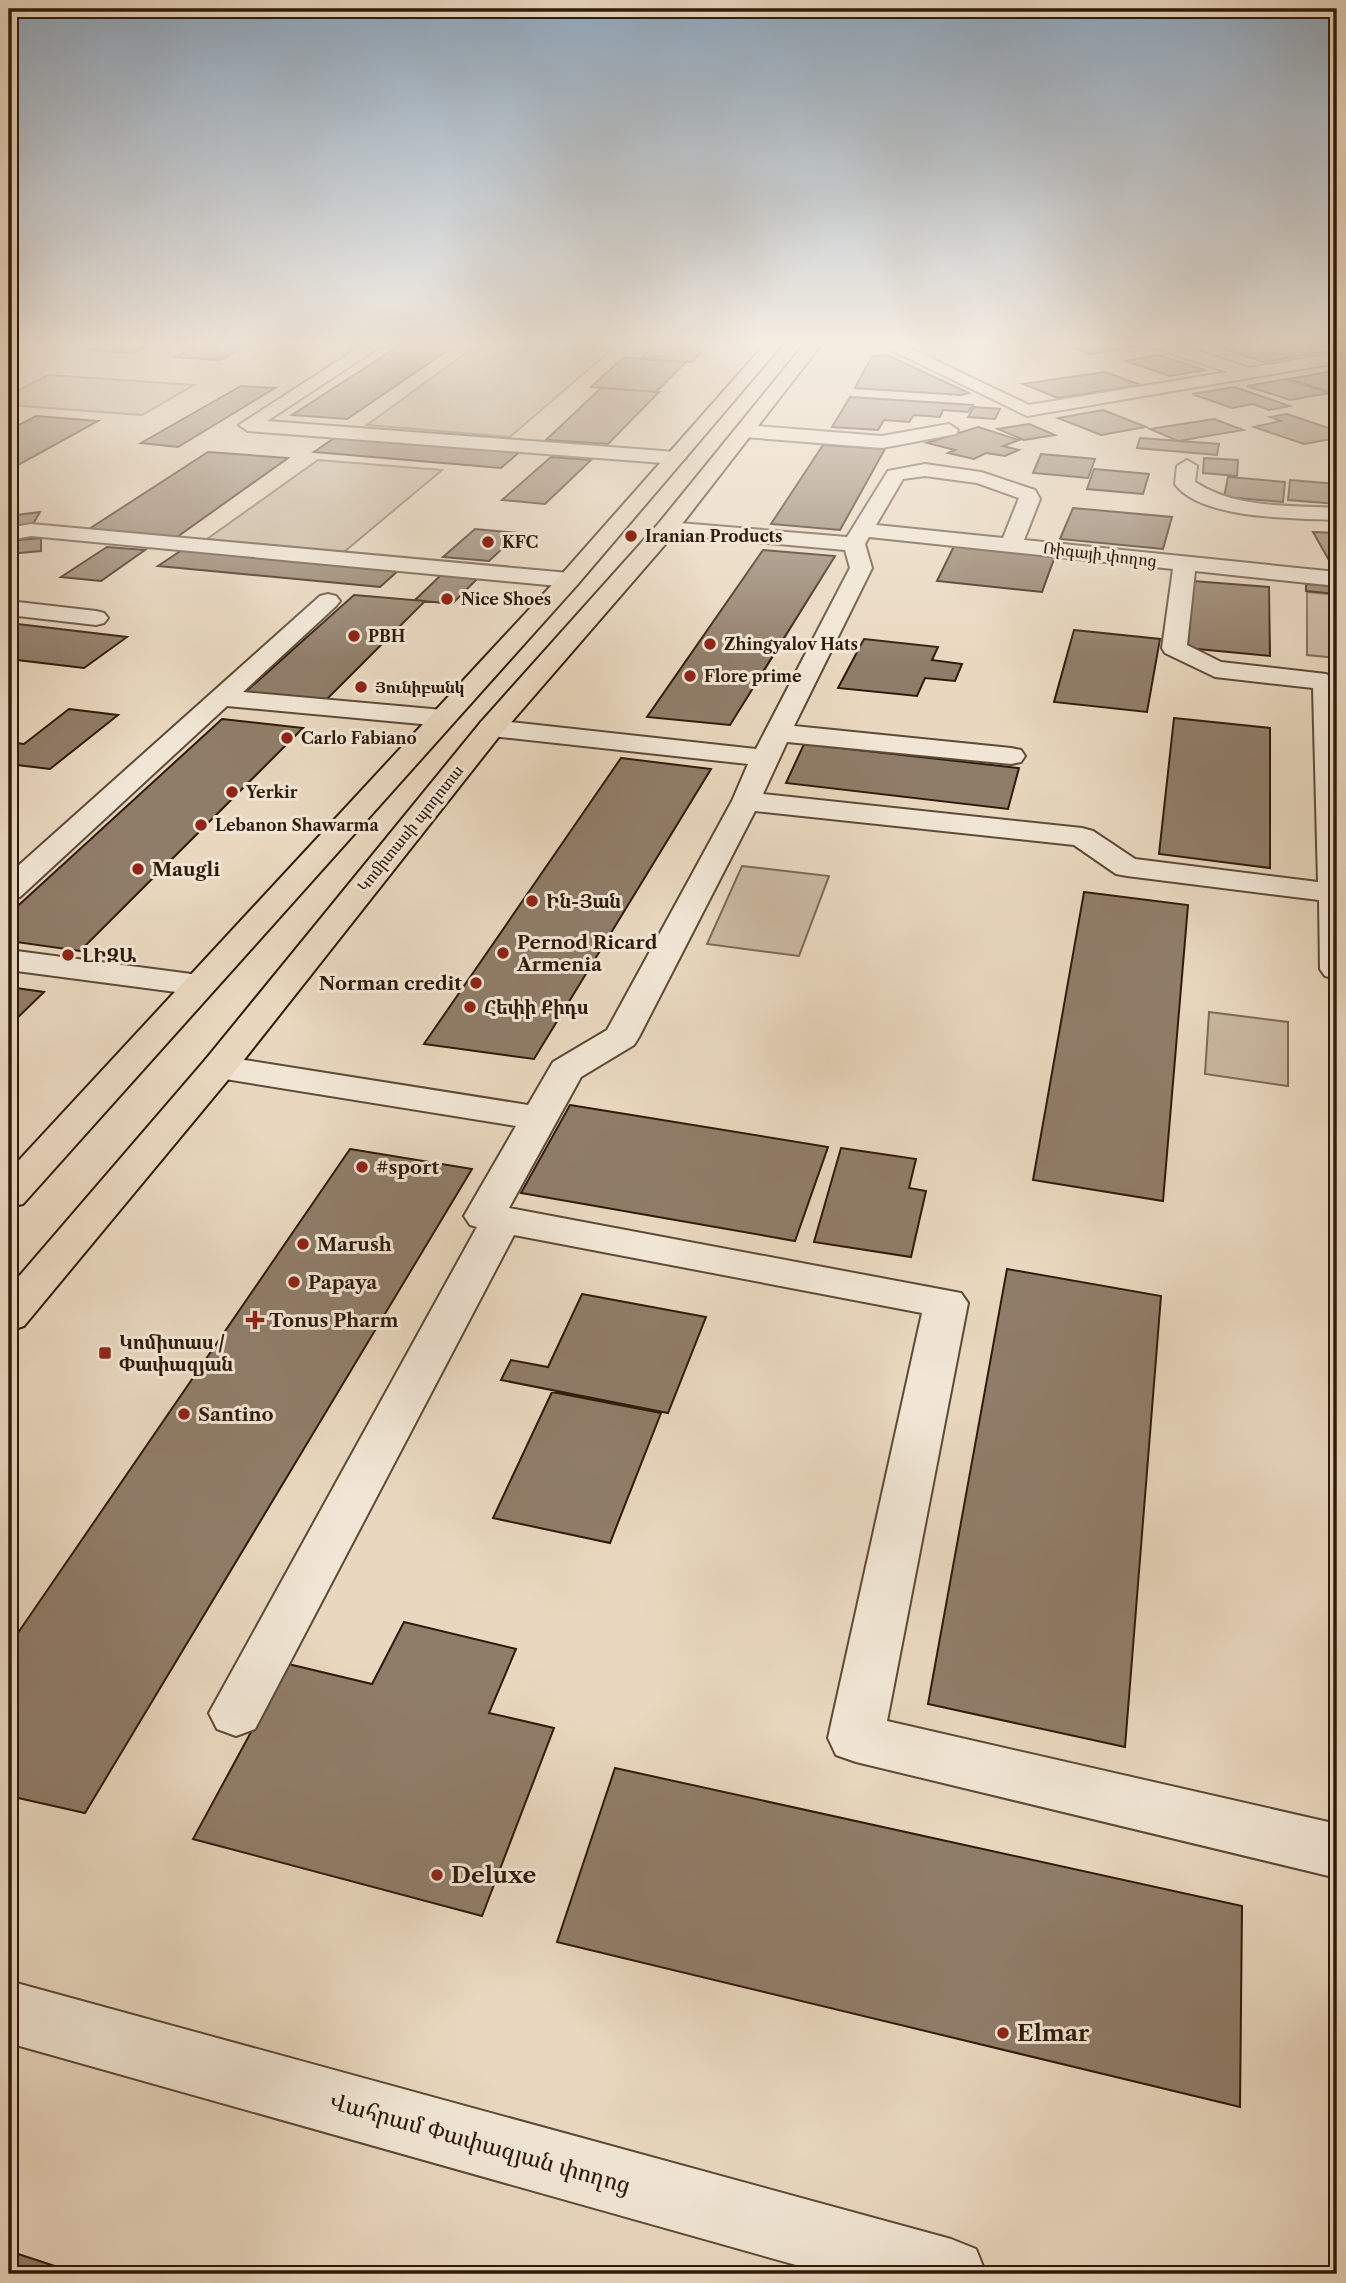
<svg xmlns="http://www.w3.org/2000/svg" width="1346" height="2283" viewBox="0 0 1346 2283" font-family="'Libre Caslon Text','Noto Serif Armenian',serif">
<rect width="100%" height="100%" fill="#e9d8bf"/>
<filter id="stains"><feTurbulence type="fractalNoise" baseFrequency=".00286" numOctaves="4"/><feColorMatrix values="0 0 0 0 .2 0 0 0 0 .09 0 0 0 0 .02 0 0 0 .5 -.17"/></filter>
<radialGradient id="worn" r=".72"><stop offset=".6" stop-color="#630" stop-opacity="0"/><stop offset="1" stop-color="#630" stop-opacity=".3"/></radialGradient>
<path fill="#c9b8a0" stroke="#7c6956" stroke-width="2" d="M 481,342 L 612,349 L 510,437 L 367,425 Z
M 49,375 L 194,385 L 142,415 L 9,405 L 9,395 Z
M 318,460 L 442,470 L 344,552 L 207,539 Z
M 1307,592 L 1337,595 L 1337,658 L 1307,655 Z
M 742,866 L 829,876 L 799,956 L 707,944 Z
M 1209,1012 L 1288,1022 L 1288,1086 L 1205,1074 Z"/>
<path fill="#907d69" stroke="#2f1a0b" stroke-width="2" d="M 107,342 L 252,342 L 220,360 L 176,357 L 197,346 L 153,343 L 133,353 L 91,350 Z
M 405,342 L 460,342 L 347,419 L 292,415 Z
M 657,342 L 711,342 L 692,362 L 640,359 Z
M 1076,342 L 1119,342 L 1133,347 L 1091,354 L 1063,345 Z
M 1202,342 L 1337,342 L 1337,349 L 1264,362 Z
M 883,355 L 889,356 L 969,393 L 961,395 L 855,388 L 872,356 Z
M 1159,355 L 1205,370 L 1170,376 L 1125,361 Z
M 624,357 L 640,359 L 686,362 L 656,392 L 591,387 Z
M 1105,372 L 1141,385 L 1058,398 L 1023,384 Z
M 1327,372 L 1337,375 L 1337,392 L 1332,393 L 1289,379 Z
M 1287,379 L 1330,393 L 1290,400 L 1247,386 Z
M 241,386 L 275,388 L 178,447 L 141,443 Z
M 1234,387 L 1290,406 L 1269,410 L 1253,404 L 1232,408 L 1192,394 Z
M 601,388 L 659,392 L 608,444 L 546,440 Z
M 850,397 L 973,405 L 968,412 L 943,410 L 940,417 L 914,415 L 909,422 L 884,420 L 878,430 L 832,427 Z
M 974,407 L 1000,409 L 995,419 L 968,417 Z
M 1103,410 L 1146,427 L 1101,435 L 1058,418 Z
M 1287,414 L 1337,431 L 1337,438 L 1304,444 L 1254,427 L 1281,421 L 1270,417 Z
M 36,416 L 98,421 L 9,470 L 9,430 Z
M 1214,419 L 1243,430 L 1178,441 L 1150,429 Z
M 1029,424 L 1055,435 L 1024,440 L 998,429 Z
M 978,427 L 1019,440 L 1003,446 L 1019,450 L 1005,456 L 986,453 L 974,459 L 948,453 L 955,450 L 927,443 Z
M 340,434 L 523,449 L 501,468 L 314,452 Z
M 1140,438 L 1219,444 L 1217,455 L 1137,448 Z
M 823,445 L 885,449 L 840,530 L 771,524 Z
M 208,452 L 288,458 L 177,537 L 89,529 Z
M 1041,454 L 1095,459 L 1088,478 L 1033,473 Z
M 551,457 L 591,460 L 545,504 L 502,500 Z
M 1204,458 L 1238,460 L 1237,476 L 1203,473 Z
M 1094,469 L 1149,474 L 1143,494 L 1087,489 Z
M 1228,477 L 1285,482 L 1283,502 L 1224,497 Z
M 1290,480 L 1337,484 L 1337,504 L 1288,500 Z
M 1073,508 L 1172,517 L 1163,549 L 1060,539 Z
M 40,512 L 33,524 L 9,528 L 9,516 Z
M 475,529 L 519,533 L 489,561 L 443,557 Z
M 1313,532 L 1337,533 L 1337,562 L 1330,562 Z
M 41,538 L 41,551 L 9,554 L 9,541 Z
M 954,546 L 1055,556 L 1042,592 L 937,581 Z
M 107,547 L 145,550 L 101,581 L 61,577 Z
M 182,550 L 400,569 L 380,587 L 158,566 Z
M 763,550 L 835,556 L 730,725 L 647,717 Z
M 441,575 L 477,579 L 452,604 L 415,600 Z
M 1193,581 L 1269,587 L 1270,656 L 1187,648 Z
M 1306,584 L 1337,586 L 1337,594 L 1306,591 Z
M 354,595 L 425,601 L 322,704 L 242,695 Z
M 9,623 L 127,637 L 84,668 L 9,659 Z
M 1074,630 L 1160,639 L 1147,712 L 1054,702 Z
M 864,639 L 938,647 L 932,660 L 962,664 L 955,681 L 925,678 L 917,696 L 838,688 Z
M 69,709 L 118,715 L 50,769 L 9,764 L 9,742 L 24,744 Z
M 1174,718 L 1270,728 L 1270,868 L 1159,854 Z
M 222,719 L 303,728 L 80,951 L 9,941 L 9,914 Z
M 804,744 L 1019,768 L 1008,809 L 786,783 Z
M 621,758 L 711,769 L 534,1059 L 424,1044 Z
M 1084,892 L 1188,905 L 1163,1201 L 1033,1180 Z
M 9,987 L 44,992 L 9,1026 Z
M 570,1105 L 828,1147 L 795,1241 L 521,1193 Z
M 841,1148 L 916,1159 L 909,1188 L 926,1191 L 911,1257 L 814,1242 Z
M 350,1149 L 472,1169 L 85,1813 L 9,1796 L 9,1646 Z
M 1007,1269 L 1161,1296 L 1125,1747 L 928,1704 Z
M 582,1294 L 706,1317 L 668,1413 L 501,1380 L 511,1360 L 548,1367 Z
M 552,1392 L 661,1413 L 610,1543 L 493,1518 Z
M 404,1622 L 516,1649 L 489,1713 L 554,1728 L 482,1916 L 193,1839 L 288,1664 L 372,1684 Z
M 615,1768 L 1242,1906 L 1240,2107 L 557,1942 Z
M 9,2251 L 79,2274 L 9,2274 Z"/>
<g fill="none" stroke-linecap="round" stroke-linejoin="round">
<g stroke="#5e4a38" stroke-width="4">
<path id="minor" d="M 9,342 L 24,342 L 9,351 Z
M 367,342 L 387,342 L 267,421 L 676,452 L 686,458 L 676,464 L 248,431 L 239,425 Z
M 875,342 L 897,342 L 1029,405 L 1228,372 L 1147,345 L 1145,342 L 1171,342 L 1249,368 L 1337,353 L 1337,363 L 1027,416 Z
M 949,424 L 958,430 L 956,434 L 882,448 L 744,437 L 735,431 L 744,425 L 882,436 Z
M 1187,460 L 1197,466 L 1195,482 C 1236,509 1290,505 1337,508 L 1337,520 C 1297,518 1201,520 1175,484 L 1177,466 Z
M 925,464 L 981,472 L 1035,490 L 1040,499 L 1024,540 L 1337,572 L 1337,586 L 1195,571 L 1187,645 L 1221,662 L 1326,674 L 1337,680 L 1337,979 L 1325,976 L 1320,969 L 1319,900 L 1127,876 L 1116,874 L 1074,845 L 755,811 L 639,1037 L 634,1045 L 581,1077 L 509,1208 L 961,1293 L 968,1303 L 887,1721 L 1337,1824 L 1337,1878 L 856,1762 L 836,1755 L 828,1738 L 922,1313 L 514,1235 L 255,1729 L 236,1736 L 217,1729 L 209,1713 L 477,1227 L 470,1225 L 464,1216 L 516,1126 L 219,1078 L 206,1075 L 201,1067 L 206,1059 L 219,1056 L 528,1105 L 553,1062 L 607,1030 L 732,801 L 748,764 L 491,736 L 481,734 L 478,728 L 481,722 L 491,720 L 756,749 L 850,568 L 845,550 L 667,534 L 659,533 L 656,528 L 659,523 L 667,522 L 847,537 L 888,471 ZM 925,476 L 977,483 L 1019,498 L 1003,538 L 876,525 L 903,479 ZM 869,537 L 1173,569 L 1162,648 L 1165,653 L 1215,677 L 1313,688 L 1318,882 L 1135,859 L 1093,831 L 1082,828 L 763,794 L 787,742 L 1011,764 L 1021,762 L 1025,756 L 1021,750 L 1011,748 L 794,726 L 872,568 L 865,544 Z
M 31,524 L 569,573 L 577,575 L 580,580 L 577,585 L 569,587 L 31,536 L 9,540 L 9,528 Z
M 328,594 L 336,596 L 340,601 L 336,606 L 243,692 L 443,710 L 452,712 L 456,718 L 452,724 L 443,726 L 227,706 L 20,897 L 9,899 L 9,874 L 320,596 Z
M 9,601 L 96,611 L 104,613 L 108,618 L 104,623 L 96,625 L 9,615 Z
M 9,950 L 199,975 L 211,978 L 216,985 L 211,992 L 199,995 L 9,970 Z
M 9,1981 L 951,2239 L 976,2249 L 986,2274 L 828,2274 L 9,2043 Z"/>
</g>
<g stroke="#2f1a0b" stroke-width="4">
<path id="major" d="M 767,342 L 784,342 L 577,585 L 23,1204 L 9,1207 L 9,1171 L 561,575 Z
M 806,342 L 823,342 L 675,533 L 501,734 L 232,1075 L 24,1326 L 9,1331 L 9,1288 L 206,1059 L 481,722 L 659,523 Z"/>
</g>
<use href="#minor" fill="#f1e6d5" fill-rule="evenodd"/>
<use href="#major" fill="#e9d8bf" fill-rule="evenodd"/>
</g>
<linearGradient id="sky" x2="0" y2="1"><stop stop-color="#8fa8bf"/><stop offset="0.52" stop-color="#f5ede2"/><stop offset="1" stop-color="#f5ede2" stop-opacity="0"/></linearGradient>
<rect width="1346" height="662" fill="url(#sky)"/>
<g fill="#8f2418" stroke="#f1e6d5" stroke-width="2.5">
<circle cx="631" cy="536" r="7"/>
<circle cx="488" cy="542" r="7"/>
<circle cx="447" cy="599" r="7"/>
<circle cx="354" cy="636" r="7"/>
<circle cx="710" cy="644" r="7"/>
<circle cx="690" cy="676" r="7"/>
<circle cx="361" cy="687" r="7"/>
<circle cx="287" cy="738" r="7"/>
<circle cx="232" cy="792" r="7"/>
<circle cx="201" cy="825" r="7"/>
<circle cx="138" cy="869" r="7"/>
<circle cx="532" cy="901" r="7"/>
<circle cx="503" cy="953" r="7"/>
<circle cx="68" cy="955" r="7"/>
<circle cx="476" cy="983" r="7"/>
<circle cx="470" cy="1007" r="7"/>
<circle cx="362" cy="1167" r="7"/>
<circle cx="303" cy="1244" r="7"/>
<circle cx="294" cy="1282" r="7"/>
<path d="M251.5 1309.5h7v7h7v7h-7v7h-7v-7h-7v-7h7z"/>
<rect x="98" y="1346" width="14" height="14" rx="3.5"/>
<circle cx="184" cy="1414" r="7"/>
<circle cx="437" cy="1875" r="7"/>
<circle cx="1003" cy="2033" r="7"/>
</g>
<g text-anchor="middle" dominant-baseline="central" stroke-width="6" stroke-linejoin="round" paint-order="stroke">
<g font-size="16" font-weight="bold" fill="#2f1a0b" stroke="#f1e6d5" text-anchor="start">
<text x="645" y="536">Iranian Products</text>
<text x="502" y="542">KFC</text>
<text x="461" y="599">Nice Shoes</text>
<text x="368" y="636">PBH</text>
<text x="724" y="644">Zhingyalov Hats</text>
<text x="704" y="676">Flore prime</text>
<text x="375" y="687">Յունիբանկ</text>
<text x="301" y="738">Carlo Fabiano</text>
<text x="246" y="792">Yerkir</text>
<text x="215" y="825">Lebanon Shawarma</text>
</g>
<g font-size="16" fill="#2f1a0b" stroke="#f1e6d5">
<text transform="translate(1100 554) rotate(7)">Ռիգայի փողոց</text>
<text transform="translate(410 828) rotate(-51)">Կոմիտասի պողոտա</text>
</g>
<g font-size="19" font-weight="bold" fill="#2f1a0b" stroke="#f1e6d5" text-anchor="start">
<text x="152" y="869">Maugli</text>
<text x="546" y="901">Ին-Յան</text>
<text x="517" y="942">Pernod Ricard<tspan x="517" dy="22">Armenia</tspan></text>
<text x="82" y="955">ԼԻԶԱ</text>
<text x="462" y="983" text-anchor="end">Norman credit</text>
<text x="484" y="1007">Հեփի Քիդս</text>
<text x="376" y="1167">#sport</text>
<text x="317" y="1244">Marush</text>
<text x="308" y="1282">Papaya</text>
<text x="269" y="1320">Tonus Pharm</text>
<text x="119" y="1342">Կոմիտաս /<tspan x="119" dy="22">Փափազյան</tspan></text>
<text x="198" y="1414">Santino</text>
</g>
<g font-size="23" font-weight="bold" fill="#2f1a0b" stroke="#f1e6d5" text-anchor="start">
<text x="451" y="1875">Deluxe</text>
<text x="1017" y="2033">Elmar</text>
</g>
<g font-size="23" fill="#2f1a0b" stroke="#f1e6d5">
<text transform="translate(480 2143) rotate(16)">Վահրամ Փափազյան փողոց</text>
</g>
</g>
<rect width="1346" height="2283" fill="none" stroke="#e9d8bf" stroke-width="35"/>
<rect x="10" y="10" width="1325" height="2262" fill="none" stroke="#2f1a0b" stroke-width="3.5"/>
<rect x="18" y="18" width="1311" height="2248" fill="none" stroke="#2f1a0b" stroke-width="2"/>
<rect width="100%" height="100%" filter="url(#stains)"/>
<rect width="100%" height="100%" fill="url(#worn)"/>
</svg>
